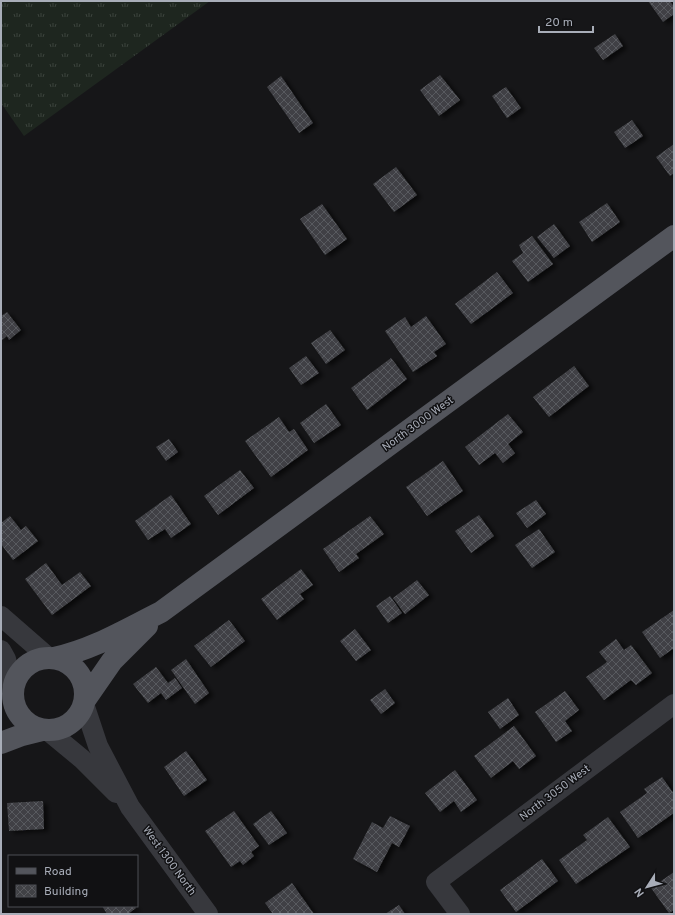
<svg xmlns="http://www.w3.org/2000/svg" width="675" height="915" viewBox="0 0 675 915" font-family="Overpass,sans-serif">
<defs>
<pattern id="grass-tufts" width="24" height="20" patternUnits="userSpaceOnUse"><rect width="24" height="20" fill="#1e261f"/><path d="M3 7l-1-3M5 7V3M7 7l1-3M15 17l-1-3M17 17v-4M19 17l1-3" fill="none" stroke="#3c433d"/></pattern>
<pattern id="building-cross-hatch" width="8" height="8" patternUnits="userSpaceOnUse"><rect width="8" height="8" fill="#404145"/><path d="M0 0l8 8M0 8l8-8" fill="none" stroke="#595a5e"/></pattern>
<filter id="shadow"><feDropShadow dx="4.5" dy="2.5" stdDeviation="2" flood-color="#0009"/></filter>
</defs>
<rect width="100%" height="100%" fill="#161618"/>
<path fill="url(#grass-tufts)" d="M 1,1 L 210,1 L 24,136 L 1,103 Z"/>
<path fill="url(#building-cross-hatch)" filter="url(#shadow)" d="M 648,1 L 670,1 L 674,7 L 674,14 L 663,22 Z
M 615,34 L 623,46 L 603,60 L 594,48 Z
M 440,75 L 460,100 L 439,116 L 420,90 Z
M 281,76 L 313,123 L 299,133 L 267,87 Z
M 506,87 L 521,108 L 507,118 L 492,96 Z
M 632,120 L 643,136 L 625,148 L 614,132 Z
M 674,144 L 674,173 L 670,176 L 656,157 Z
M 396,167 L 417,195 L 394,212 L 373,184 Z
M 607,203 L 620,222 L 592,242 L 579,222 Z
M 322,204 L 347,239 L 325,255 L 300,219 Z
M 554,224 L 570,246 L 554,258 L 537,237 Z
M 532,236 L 553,264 L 528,282 L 512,261 L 523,253 L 519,245 Z
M 497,272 L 513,293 L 471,324 L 455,304 Z
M 7,312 L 21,330 L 9,340 L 7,336 L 1,341 L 1,316 Z
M 426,316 L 446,344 L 434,352 L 437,356 L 413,372 L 385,331 L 405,317 L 411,327 Z
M 330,330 L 345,350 L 326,364 L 311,343 Z
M 306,356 L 319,373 L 301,385 L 289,368 Z
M 391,358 L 407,379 L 367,410 L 351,388 Z
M 574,366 L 589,386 L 549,417 L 533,397 Z
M 326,404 L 341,425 L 314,443 L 300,423 Z
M 508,414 L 523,432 L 508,444 L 515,453 L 503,463 L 495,453 L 479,465 L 465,447 Z
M 279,417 L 289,432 L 294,429 L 308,450 L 271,477 L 245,441 Z
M 169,439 L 178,452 L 166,461 L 156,447 Z
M 443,461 L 463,491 L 427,516 L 406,487 Z
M 240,470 L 254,488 L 218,515 L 204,496 Z
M 171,495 L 191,524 L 171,538 L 165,529 L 148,540 L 135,521 Z
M 536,500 L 546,514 L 527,528 L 516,513 Z
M 479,515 L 494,536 L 471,553 L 455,531 Z
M 10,516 L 21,530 L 26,526 L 38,541 L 13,560 L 1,544 L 1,523 Z
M 370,516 L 384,534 L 356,554 L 359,558 L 339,572 L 323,549 Z
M 539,529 L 555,552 L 532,568 L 515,545 Z
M 46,563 L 62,585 L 80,572 L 91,586 L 52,615 L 25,579 Z
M 301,569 L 313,585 L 300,594 L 304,599 L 277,620 L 261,599 Z
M 417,580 L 429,595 L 405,614 L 393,598 Z
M 390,596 L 402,613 L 388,623 L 376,606 Z
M 674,610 L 674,648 L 660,658 L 642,632 Z
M 229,620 L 245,641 L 211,667 L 194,646 Z
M 355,629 L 371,650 L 356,661 L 340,641 Z
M 616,639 L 624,650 L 631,645 L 652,673 L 636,685 L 631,680 L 604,700 L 586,677 L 607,662 L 599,652 Z
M 186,659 L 209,693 L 195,704 L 171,670 Z
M 156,667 L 168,683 L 175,678 L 182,688 L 166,700 L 161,693 L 148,703 L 133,684 Z
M 385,689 L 395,703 L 381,714 L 370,700 Z
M 565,691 L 579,710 L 565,721 L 572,731 L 556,742 L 535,712 Z
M 508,698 L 519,715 L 500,729 L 488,712 Z
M 514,726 L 536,756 L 519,769 L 513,761 L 491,778 L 474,756 Z
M 186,751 L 207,780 L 184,796 L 164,767 Z
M 455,770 L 477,800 L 461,812 L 454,801 L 440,812 L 425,793 Z
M 662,777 L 674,794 L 674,813 L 638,838 L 620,812 L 647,793 L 644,789 Z
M 43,801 L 44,829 L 9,831 L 7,803 Z
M 234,811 L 259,846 L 251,852 L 254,856 L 243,865 L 240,861 L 231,867 L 205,831 Z
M 271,811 L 287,833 L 269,845 L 253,824 Z
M 390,816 L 410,826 L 399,847 L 392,843 L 377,872 L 353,859 L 372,822 L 383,828 Z
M 608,817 L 630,847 L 576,884 L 559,860 L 587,840 L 583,835 Z
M 542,859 L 558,881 L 516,912 L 500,890 Z
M 674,872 L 674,910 L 669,913 L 651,888 Z
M 292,883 L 314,914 L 273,914 L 265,903 Z
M 399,905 L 405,914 L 385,914 Z
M 102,906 L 134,906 L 136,908 L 128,914 L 107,914 Z"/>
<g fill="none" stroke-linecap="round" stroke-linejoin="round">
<path stroke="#37383d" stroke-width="20" d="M 1,616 L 48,657
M 1,650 L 6,659 L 13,688
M 84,704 L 98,746 L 130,807 L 208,914
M 47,730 L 82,759 L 116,793
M 460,914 L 436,882 L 674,704"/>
<path stroke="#53555c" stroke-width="22" d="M13 694a36 36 0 1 1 72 0a36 36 0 1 1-72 0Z
M 54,658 C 94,649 125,630 161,612 L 674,236
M 85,700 L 112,661 L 147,626
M 1,743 L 22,735 L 42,730"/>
</g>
<g text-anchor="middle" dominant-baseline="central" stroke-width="3" stroke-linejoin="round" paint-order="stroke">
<g font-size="11" fill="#a8adb8" stroke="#111113">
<text transform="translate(418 424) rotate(-36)">North 3000 West</text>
<text transform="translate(555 793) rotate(-37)">North 3050 West</text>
<text transform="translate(169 861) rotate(54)">West 1300 North</text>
</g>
</g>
<rect width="675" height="915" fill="none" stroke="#a8adb8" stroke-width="4"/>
<rect x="8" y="855" width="130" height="52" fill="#111113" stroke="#4d4f55"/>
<rect x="16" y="868" width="20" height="6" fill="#53555c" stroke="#4d4f55"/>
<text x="44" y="875" font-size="12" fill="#a8adb8">Road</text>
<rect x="16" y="885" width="20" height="12" fill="url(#building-cross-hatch)" stroke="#4d4f55"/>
<text x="44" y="895" font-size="12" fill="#a8adb8">Building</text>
<g transform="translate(647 887) rotate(234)" stroke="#111113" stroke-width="3" paint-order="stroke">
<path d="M0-3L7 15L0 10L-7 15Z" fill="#a8adb8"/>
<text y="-6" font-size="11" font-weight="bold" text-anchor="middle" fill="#a8adb8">N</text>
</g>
<path d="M539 26v6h54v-6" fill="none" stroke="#a8adb8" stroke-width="2"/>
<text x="545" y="26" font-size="12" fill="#a8adb8" stroke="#111113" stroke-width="3" paint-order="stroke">20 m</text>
</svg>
